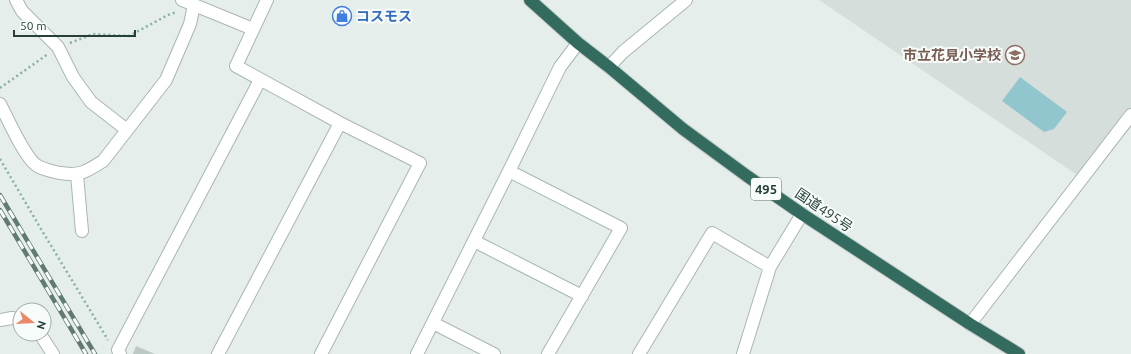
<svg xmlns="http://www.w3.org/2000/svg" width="1131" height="354" viewBox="0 0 1131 354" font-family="Ubuntu,'Noto Sans JP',sans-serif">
<rect width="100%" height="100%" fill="#e6eeeb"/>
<path fill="#d5deda" d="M 819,0 L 1131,0 L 1131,110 L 1080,177 Z"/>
<path fill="#92c6cf" d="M 1020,77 L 1067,112 L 1054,129 L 1044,132 L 1002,101 Z"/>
<path fill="#bcc9c4" d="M 136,346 L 155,354 L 133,354 Z"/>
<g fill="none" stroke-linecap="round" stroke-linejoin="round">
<g stroke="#a9b6b2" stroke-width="14">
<path id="minor" d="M 16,0 L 22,11 L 58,47 L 73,77 L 91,102 L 127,130
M 182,0 L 253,29
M 267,0 L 236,66 L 340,123 L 420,163 L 321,354
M 609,67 L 623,52 L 686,0
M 0,104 C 8,119 24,156 36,165 C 43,170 52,171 60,173 C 80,176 86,172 103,161 L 166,80 L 190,24 L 194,5
M 509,171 L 621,228 L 548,354
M 77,175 L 82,231
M 474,241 L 582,296
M 0,320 L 12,318 L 20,319
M 433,323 L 494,354
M 970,324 L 1131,115
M 40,334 L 53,354
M 120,354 L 118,350 L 260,80
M 218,354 L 340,123
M 417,354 L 509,171 L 560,67 L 578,43
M 639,354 L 712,233 L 770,267 L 802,214
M 743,354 L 770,267"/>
</g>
<g stroke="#c2cac8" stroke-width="14">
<path id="highway" d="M 530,0 L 578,43 L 609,67 L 683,129 L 747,176 L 802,214 L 970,324 L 1019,354"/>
</g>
<path stroke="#89b0a4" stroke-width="2.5" stroke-dasharray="2 3" stroke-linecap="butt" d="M 70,43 L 93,34 L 129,36 L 168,15 L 177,12
M 0,88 L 48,54
M 0,159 L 41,229 L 108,340"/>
<use href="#minor" stroke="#fff" stroke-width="12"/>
<use href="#highway" stroke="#336b5f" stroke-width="12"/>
<g stroke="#617b74" stroke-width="4.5">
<path id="rail" d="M 0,195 L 95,354
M 0,210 L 86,354"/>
</g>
<use href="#rail" stroke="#f7fbf9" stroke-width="3" stroke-dasharray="9" stroke-linecap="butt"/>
</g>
<defs>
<g id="shop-ring" transform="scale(1)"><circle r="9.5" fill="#f7fbf9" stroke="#3f7fe0" stroke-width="1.5"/><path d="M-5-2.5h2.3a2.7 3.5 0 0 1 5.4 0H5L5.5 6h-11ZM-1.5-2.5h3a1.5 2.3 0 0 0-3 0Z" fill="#3f7fe0"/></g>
<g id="school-ring" transform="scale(1)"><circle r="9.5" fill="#f7fbf9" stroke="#8d6e63" stroke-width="1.5"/><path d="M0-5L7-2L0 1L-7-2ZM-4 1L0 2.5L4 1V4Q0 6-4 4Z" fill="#8d6e63"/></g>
</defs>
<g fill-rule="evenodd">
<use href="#shop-ring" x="342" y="16"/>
<use href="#school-ring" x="1015" y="55"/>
</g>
<g text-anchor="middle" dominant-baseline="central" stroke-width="4" stroke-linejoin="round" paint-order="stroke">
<rect fill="#f7fbf9" stroke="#657873" stroke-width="1" x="751" y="178" width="30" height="22" rx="3"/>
<g font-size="13" font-weight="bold" fill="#264039">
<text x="766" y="189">495</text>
</g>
<g font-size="14" font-weight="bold" fill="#366cbe" stroke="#f7fbf9" text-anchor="start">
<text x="356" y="16">コスモス</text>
</g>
<g font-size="14" font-weight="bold" fill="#785e54" stroke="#f7fbf9" text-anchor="end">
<text x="1001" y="55">市立花見小学校</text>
</g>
<g font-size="14" fill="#264039" stroke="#f7fbf9">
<text transform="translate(824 210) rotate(34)">国道495号</text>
</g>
</g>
<g transform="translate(32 322) rotate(108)"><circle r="19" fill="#f7fbf9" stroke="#a3b0ac"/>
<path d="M0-3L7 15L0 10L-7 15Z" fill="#ea8869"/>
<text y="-6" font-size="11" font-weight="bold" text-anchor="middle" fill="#264039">N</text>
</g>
<path d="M14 30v6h121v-6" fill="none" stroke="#264039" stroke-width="2"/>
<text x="20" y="30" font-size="12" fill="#264039" stroke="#f7fbf9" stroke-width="3" paint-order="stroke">50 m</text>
</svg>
